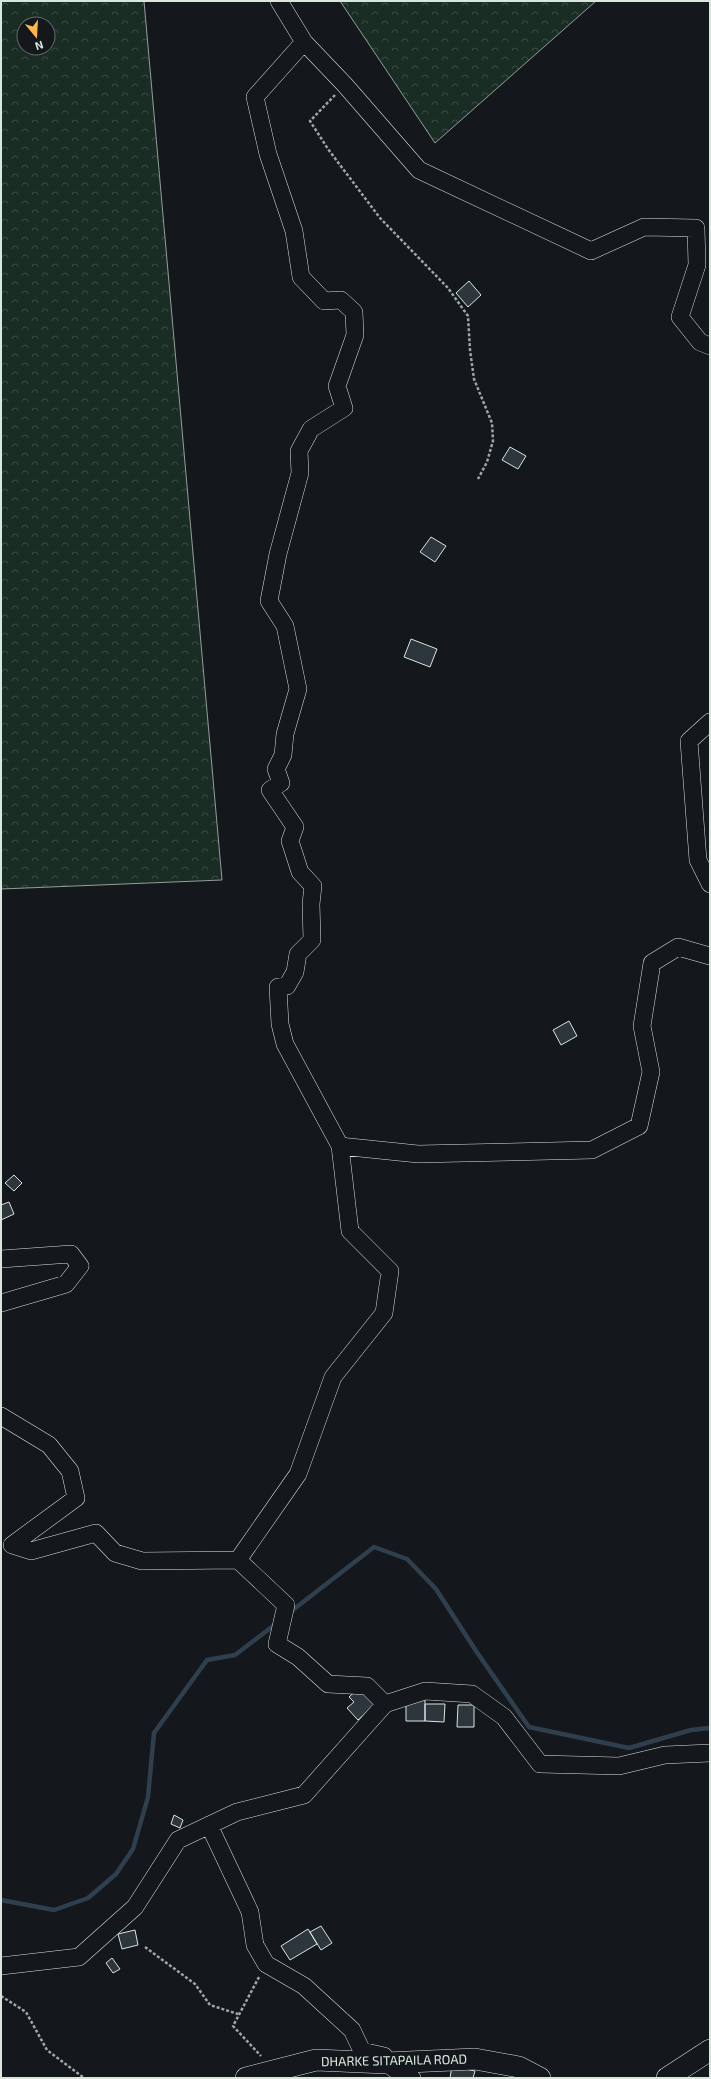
<svg xmlns="http://www.w3.org/2000/svg" width="711" height="2079" viewBox="0 0 711 2079" font-family="'Exo 2',sans-serif">
<defs>
<pattern id="forest-crowns" width="20" height="18" patternUnits="userSpaceOnUse"><rect width="20" height="18" fill="#1a2d24"/><path d="M2 6a3 3 0 1 1 6 0M12 15a3 3 0 1 1 6 0" fill="none" stroke="#3b4b43"/></pattern>
</defs>
<rect width="100%" height="100%" fill="#14181c"/>
<path fill="url(#forest-crowns)" stroke="#939e99" fill-rule="evenodd" d="M 1,1 L 144,1 L 222,880 L 1,889 ZM 24,24 L 48,24 L 48,48 L 24,48 Z
M 340,1 L 596,1 L 435,143 Z"/>
<g fill="none" stroke-linecap="round" stroke-linejoin="round">
<path stroke="#2f3f4d" stroke-width="4.5" d="M 289,1613 L 374,1547 L 407,1559 L 436,1589 L 476,1651 L 529,1727 L 629,1748 L 691,1730 L 710,1728
M 1,1900 L 54,1910 L 88,1898 L 116,1874 L 133,1849 L 148,1797 L 154,1733 L 207,1660 L 235,1655 L 277,1623"/>
</g>
<path fill="#2c363c" stroke="#d8e6dc" d="M 469,281 L 481,295 L 468,307 L 456,293 Z
M 510,447 L 526,456 L 518,469 L 502,460 Z
M 431,537 L 446,546 L 435,562 L 420,552 Z
M 411,639 L 437,649 L 430,667 L 404,657 Z
M 569,1021 L 577,1036 L 561,1045 L 553,1030 Z
M 14,1175 L 22,1183 L 14,1191 L 5,1183 Z
M 9,1202 L 14,1214 L 1,1220 L 1,1205 Z
M 361,1686 L 377,1703 L 358,1720 L 347,1708 L 354,1702 L 349,1697 Z
M 406,1699 L 425,1699 L 425,1721 L 406,1721 Z
M 425,1704 L 445,1704 L 444,1722 L 425,1721 Z
M 458,1705 L 474,1705 L 474,1727 L 457,1727 Z
M 174,1815 L 183,1820 L 180,1828 L 171,1824 Z
M 321,1926 L 332,1943 L 321,1950 L 310,1932 Z
M 308,1929 L 317,1944 L 290,1960 L 281,1946 Z
M 135,1930 L 138,1945 L 122,1949 L 118,1934 Z
M 112,1958 L 120,1969 L 113,1973 L 106,1963 Z
M 452,2066 L 475,2071 L 473,2078 L 450,2078 Z"/>
<g fill="none" stroke-linecap="round" stroke-linejoin="round">
<g stroke="#d8e6dc" stroke-width="18">
<path id="minor" d="M 279,1 L 304,42 L 345,85 L 419,170 L 591,251 L 644,227 L 696,228 L 697,265 L 680,317 L 700,342 L 710,346
M 304,42 L 255,97 L 268,154 L 294,231 L 301,277 L 324,301 L 341,300 L 354,312 L 355,335 L 337,386 L 344,408 L 311,429 L 299,451 L 300,473 L 278,554 L 269,601 L 285,626 L 298,689 L 285,734 L 283,755 L 276,769 L 281,783 L 270,790 L 295,827 L 290,841 L 300,872 L 313,886 L 311,904 L 312,940 L 298,954 L 295,972 L 287,986 L 278,987 L 280,1024 L 285,1044 L 340,1146
M 710,722 L 689,741 L 698,860 L 710,884
M 1,1259 L 71,1254 L 80,1266 L 66,1284 L 1,1303
M 1,1416 L 49,1445 L 70,1471 L 76,1498 L 12,1545 L 31,1551 L 96,1533 L 115,1553 L 142,1561 L 238,1560
M 385,1704 L 367,1686 L 328,1684 L 298,1657 L 277,1644 L 286,1605 L 238,1560 L 298,1474 L 333,1377 L 384,1313 L 390,1271 L 350,1231 L 340,1146 L 418,1154 L 592,1150 L 639,1126 L 651,1072 L 642,1026 L 652,963 L 678,947 L 710,956
M 209,1825 L 250,1912 L 255,1945 L 266,1964 L 304,1986 L 352,2030 L 362,2051 L 384,2056 C 388,2068 401,2074 412,2078
M 1,1966 L 79,1957 L 135,1907 L 178,1840 L 237,1812 L 304,1795 L 385,1704 L 425,1691 L 472,1694 L 504,1717 L 540,1764 L 619,1766 L 665,1755 L 710,1753"/>
</g>
<g stroke="#d8e6dc" stroke-width="22">
<path id="major" d="M 246,2078 L 316,2060 L 386,2063 L 475,2059 L 519,2067 L 540,2078
M 667,2078 L 710,2050"/>
</g>
<path stroke="#9da8a2" stroke-width="2.5" stroke-dasharray="3 2" stroke-linecap="butt" d="M 335,95 L 310,121 L 328,149 L 380,218 L 448,288 L 468,316 L 470,350 L 474,379 L 492,423 L 493,441 L 487,462 L 478,479
M 145,1947 L 195,1984 L 210,2005 L 238,2014
M 259,1977 L 233,2026 L 261,2056
M 1,1996 L 26,2012 L 47,2050 L 84,2078"/>
<use href="#minor" stroke="#14181c" stroke-width="17"/>
<use href="#major" stroke="#14181c" stroke-width="21"/>
</g>
<g text-anchor="middle" dominant-baseline="central" stroke-width="3" stroke-linejoin="round" paint-order="stroke">
<g font-size="13" fill="#d8e6dc" stroke="#14181c">
<text transform="translate(394 2060) rotate(-1)">DHARKE SITAPAILA ROAD</text>
</g>
</g>
<rect width="711" height="2079" fill="none" stroke="#d8e6dc" stroke-width="4"/>
<g transform="translate(36 36) rotate(162)"><circle r="19" fill="#14181c" stroke="#626a69"/>
<path d="M0-3L7 15L0 10L-7 15Z" fill="#ffb74d"/>
<text y="-6" font-size="11" font-weight="bold" text-anchor="middle" fill="#d8e6dc">N</text>
</g>
</svg>
